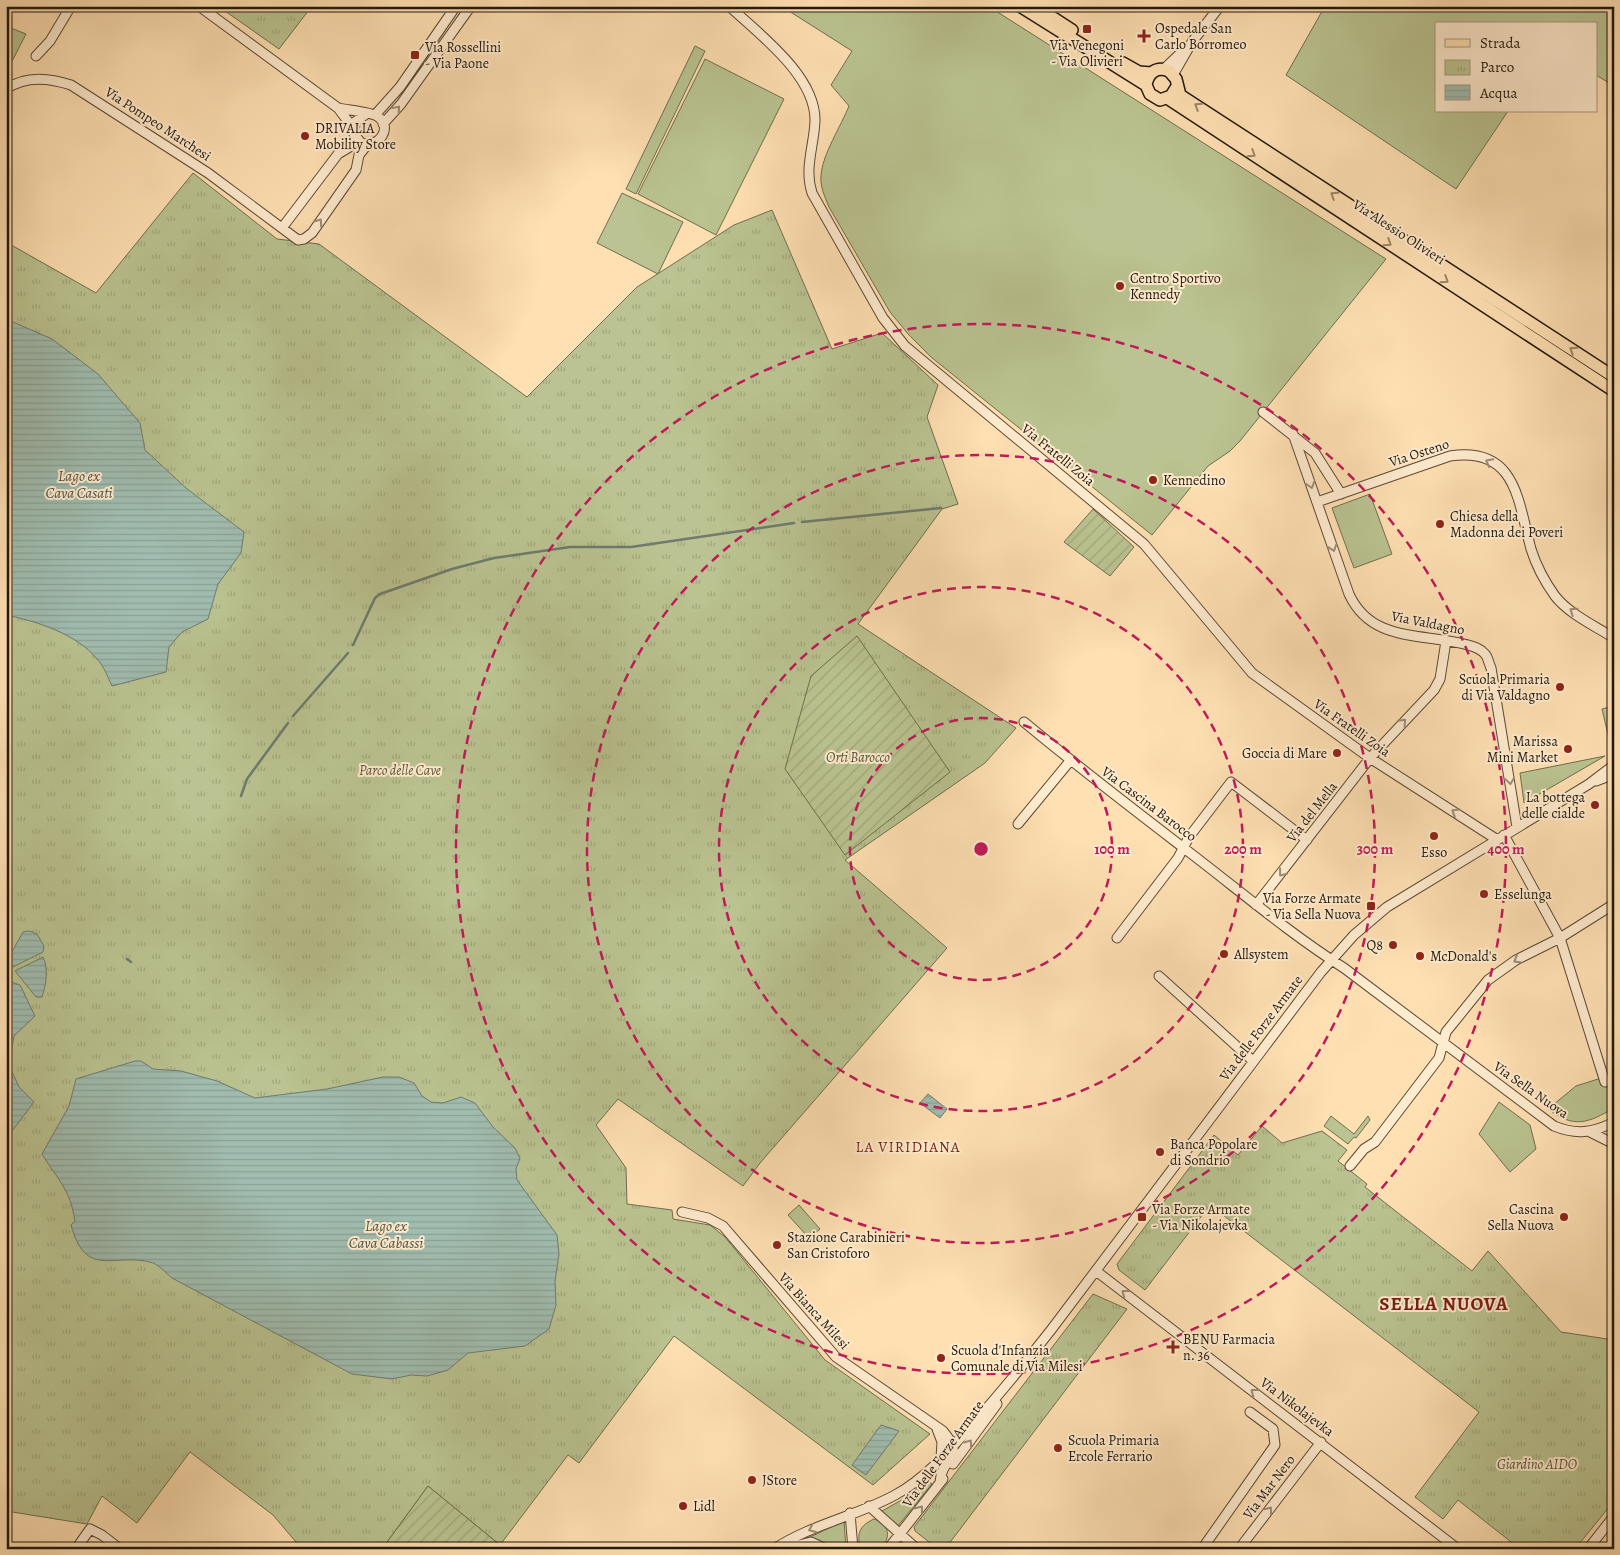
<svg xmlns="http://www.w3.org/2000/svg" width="1620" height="1555" viewBox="0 0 1620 1555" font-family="Alegreya,serif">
<defs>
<pattern id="park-tufts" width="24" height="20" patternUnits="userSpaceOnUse" patternTransform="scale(1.25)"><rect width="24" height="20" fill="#bac391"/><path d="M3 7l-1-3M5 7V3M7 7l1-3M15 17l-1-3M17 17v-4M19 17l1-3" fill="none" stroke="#a0a77c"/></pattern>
<pattern id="garden-furrows" width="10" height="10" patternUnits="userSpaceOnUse" patternTransform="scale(1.25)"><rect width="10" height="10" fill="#bac391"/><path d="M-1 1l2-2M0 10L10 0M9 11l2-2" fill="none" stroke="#a0a77c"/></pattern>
<pattern id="water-rules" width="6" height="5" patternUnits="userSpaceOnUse" patternTransform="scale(1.25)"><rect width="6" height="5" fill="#a0bdb0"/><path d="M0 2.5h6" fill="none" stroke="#8aa296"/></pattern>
</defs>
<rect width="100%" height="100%" fill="#ffe0b3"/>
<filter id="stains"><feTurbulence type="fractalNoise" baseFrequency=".004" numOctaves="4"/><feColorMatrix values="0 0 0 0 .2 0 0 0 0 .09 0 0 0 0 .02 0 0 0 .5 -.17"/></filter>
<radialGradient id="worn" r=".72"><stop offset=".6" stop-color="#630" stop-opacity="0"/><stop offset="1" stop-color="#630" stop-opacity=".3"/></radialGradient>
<path fill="#bac391" stroke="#6e6e4e" d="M 781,6 L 988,6 L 1386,259 L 1240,441 L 1230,451 L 1208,466 L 1152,535 L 931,357 L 909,335 L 890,312 L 829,207 C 825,197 820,187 821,176 C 822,155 841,126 849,106 L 831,85 L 852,51 Z
M 1325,6 L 1614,6 L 1614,86 L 1596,75 L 1596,24 L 1436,24 L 1436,111 L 1508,111 L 1456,189 L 1286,75 Z
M 6,26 L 26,34 L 6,73 Z
M 695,46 L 705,51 L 636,194 L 626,189 Z
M 705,59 L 784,99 L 716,235 L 638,194 Z
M 622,193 L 683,222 L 658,274 L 597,243 Z
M 1370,494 L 1392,554 L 1354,568 L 1332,508 Z
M 1605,756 L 1524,803 L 1520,773 Z
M 1614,1074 L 1614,1108 C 1588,1123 1574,1129 1548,1109 L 1576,1086 Z
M 1499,1102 L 1530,1125 L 1536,1149 L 1510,1172 L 1479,1134 Z
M 1331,1116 L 1354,1134 L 1368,1116 L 1370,1120 L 1356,1138 L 1354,1137 L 1348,1144 L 1324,1126 Z
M 799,1205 L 820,1229 L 809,1238 L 788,1215 Z
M 927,1480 L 932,1484 L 897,1527 L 882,1511 L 907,1497 Z
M 874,1519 C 890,1525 891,1537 881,1549 L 860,1549 C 857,1533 859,1526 874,1519 Z
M 844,1521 L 846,1549 L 834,1549 L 810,1537 Z"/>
<path fill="url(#park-tufts)" stroke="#6e6e4e" d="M 218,6 L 312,6 L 279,49 Z
M 193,173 L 277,239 L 319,244 L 527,397 L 637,287 L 734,225 L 772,210 L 832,349 L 882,333 L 938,385 L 927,417 L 958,504 L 942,509 L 858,624 L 1016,728 L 985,763 L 845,860 L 947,948 L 760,1163 L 743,1186 L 618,1099 L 596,1125 L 626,1168 L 627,1204 L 672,1210 L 673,1219 L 710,1225 L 725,1237 L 825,1360 L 930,1434 L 873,1485 L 674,1336 L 579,1463 L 568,1455 L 500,1545 L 428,1486 L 382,1549 L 302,1549 L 273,1515 L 190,1452 L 137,1523 L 102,1496 L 87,1524 L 6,1511 L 6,242 L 96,293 Z
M 1614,706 L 1614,745 L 1610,743 L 1602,709 Z
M 1262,1126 L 1282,1143 L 1322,1131 L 1347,1150 L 1338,1161 L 1367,1184 L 1365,1187 L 1472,1271 L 1488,1251 L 1561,1332 L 1614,1340 L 1614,1501 L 1575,1549 L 1520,1549 L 1458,1500 L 1443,1519 L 1415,1497 L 1479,1412 L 1210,1205 L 1145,1290 L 1119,1270 L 1117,1264 L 1214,1135 L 1238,1155 Z
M 1093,1294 L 1127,1309 L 945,1549 L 938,1549 L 915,1531 L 914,1527 Z"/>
<path fill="url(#garden-furrows)" stroke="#6e6e4e" d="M 1093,509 L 1134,547 L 1110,576 L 1064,542 Z
M 857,636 L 950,772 L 845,855 L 785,769 L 811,676 Z
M 428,1486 L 500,1545 L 501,1549 L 382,1549 Z"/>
<path fill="url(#water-rules)" stroke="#6e7b6e" d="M 6,319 L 52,339 L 98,374 L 140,423 L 145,450 L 186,488 L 244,532 L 241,553 L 218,584 L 208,619 L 182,632 L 169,647 L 166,672 L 112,686 C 108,678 104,666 97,659 C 77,634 36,621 6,615 Z
M 29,931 L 37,934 L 44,946 L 43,952 L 13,967 L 8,959 L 23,932 Z
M 43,957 C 49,970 46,984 42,997 L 36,997 L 15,971 Z
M 6,980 L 20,985 L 35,1016 L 14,1036 L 9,1065 L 19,1087 L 34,1102 L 6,1139 Z
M 135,1061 L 141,1061 L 153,1069 L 181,1071 L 217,1081 L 255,1098 L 327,1089 L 383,1077 L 399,1077 L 414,1083 L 422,1096 L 431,1102 L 443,1103 L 461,1097 L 475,1103 L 493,1127 L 515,1148 L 520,1158 L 516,1169 L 517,1180 L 557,1235 L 559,1254 L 555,1281 L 556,1305 L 549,1329 L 525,1346 L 468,1353 L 448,1370 L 427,1376 L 411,1375 L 392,1379 L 352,1374 L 172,1278 C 166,1273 157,1263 150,1262 C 112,1253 86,1279 71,1225 L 75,1221 C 70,1189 58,1180 42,1154 L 69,1106 L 76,1079 Z
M 928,1094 L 947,1109 L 940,1118 L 920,1103 Z
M 881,1425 L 899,1431 L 866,1475 L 852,1465 Z"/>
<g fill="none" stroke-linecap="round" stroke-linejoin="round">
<path stroke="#6e7b6e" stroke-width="2.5" d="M 802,522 L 941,508
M 353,645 L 375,598 L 380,594 L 452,569 L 494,558 L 570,547 L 631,547 L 794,523
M 293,716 L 348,653
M 241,796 L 247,779 L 288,723
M 127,959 L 131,962"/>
<g stroke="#594a36" stroke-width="11">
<path id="minor" d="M 199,6 L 338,108 L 353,128
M 729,6 C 759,34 816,76 815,121 C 814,146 804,168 812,193 L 883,318 L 905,346 L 1144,544 L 1252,673 L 1370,758 L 1496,839
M 36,56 L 50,41 L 71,6
M 1164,69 L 1187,47
M 1173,75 L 1192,42 L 1220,6
M 6,89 C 26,75 50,78 71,85 L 208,173 L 298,240 L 304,239 L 312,233 L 356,170 L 359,155 L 367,145
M 338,108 C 347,110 370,112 377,116 C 394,127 379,149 361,143 L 354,134 L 355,122 L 366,114
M 375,115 L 400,87 L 456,6
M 383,124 L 401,104 L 471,6
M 282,228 L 338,154 L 348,148 L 357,139
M 1263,412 L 1315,453 L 1341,494
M 1293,434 L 1349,594 C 1371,642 1420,633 1464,644 C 1471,646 1479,647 1485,654 C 1488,657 1489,664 1491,668 L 1517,827
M 1317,502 L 1450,456 C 1517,446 1518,502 1531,549 C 1536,565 1545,582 1555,596 C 1569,614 1595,626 1614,638
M 1024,722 C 1078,767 1133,809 1189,852 C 1240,891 1289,933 1344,968 L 1554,1126 C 1576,1135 1593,1133 1614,1122
M 1596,781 L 1614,774
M 1018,824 L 1070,761
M 1504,835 L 1560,938 L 1605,1082
M 1256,905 L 1370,758 L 1434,690 L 1440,679 L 1446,641
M 1117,938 L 1178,858 L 1189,837 L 1231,782 L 1307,840
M 1159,976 L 1253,1061
M 1590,1132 L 1614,1144
M 1350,1166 L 1364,1149 L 1375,1142 L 1439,1058 L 1446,1032 L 1488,980 L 1516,960 L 1560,938 L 1614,904
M 682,1212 L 708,1218 L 723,1226 L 836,1357 L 943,1431 C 967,1460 942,1455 940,1482
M 1096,1271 L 1458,1549
M 937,1429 L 942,1442 L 941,1458
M 953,1464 L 997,1404
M 869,1506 L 917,1549
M 850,1513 L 853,1549
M 76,1549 L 90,1529 L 102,1535 L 120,1549
M 774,1549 C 812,1524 857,1516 895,1495 C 925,1479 949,1451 971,1426 C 999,1395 1025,1363 1051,1330 L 1321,972 L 1354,935 L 1387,907 L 1589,784 L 1614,765
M 782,1549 L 811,1542 L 826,1549
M 888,1549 L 943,1479
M 1202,1549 L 1275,1445 L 1273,1429 L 1250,1412
M 1239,1549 L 1321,1442
M 1588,1549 L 1614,1516"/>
</g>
<g stroke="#22180c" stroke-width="14">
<path id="major" d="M 1020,6 L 1146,85
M 1035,6 L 1072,30
M 1123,63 L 1139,72 L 1151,73
M 1176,88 L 1171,96 L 1160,100 L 1150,94 L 1146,85 C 1148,73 1156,66 1169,71 L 1176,79 L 1180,95 L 1614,377
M 1167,98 L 1614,391"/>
</g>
<use href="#minor" stroke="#ffebce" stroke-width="9"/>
<use href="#major" stroke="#ffe0b3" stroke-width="11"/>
</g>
<defs><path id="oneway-chevron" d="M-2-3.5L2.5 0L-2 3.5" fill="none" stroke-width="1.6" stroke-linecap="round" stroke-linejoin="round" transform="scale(1.25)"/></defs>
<g stroke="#9c8668">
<use href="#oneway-chevron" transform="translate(1198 106) rotate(-147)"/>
<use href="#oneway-chevron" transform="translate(1252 154) rotate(33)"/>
<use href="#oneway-chevron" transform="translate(1334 195) rotate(-147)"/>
<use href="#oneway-chevron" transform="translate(1388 243) rotate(33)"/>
<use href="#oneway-chevron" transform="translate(1445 280) rotate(33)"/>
<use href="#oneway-chevron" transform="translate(1573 350) rotate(-147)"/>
</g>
<g stroke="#9c8c77">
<use href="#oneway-chevron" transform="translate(397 109) rotate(-50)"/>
<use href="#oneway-chevron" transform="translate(319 222) rotate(-55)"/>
<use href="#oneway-chevron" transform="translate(1489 462) rotate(-152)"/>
<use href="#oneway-chevron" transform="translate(1311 485) rotate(72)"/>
<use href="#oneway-chevron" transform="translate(1333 548) rotate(71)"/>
<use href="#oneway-chevron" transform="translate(1573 611) rotate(-146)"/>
<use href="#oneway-chevron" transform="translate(1403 722) rotate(-47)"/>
<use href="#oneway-chevron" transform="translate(1510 781) rotate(82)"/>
<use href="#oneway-chevron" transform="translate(1455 812) rotate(-148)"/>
<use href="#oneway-chevron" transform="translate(1282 873) rotate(128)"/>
<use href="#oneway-chevron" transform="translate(1517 960) rotate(150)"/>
<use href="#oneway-chevron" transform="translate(1125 1293) rotate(-143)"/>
<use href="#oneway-chevron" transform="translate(1254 1392) rotate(-143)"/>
<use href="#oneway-chevron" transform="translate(969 1443) rotate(-54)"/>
<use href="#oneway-chevron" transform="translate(920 1509) rotate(-52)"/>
<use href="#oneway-chevron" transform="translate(1269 1510) rotate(-53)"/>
<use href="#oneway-chevron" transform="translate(812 1529) rotate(156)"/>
</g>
<g fill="none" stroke="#c2185b" stroke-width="2.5" stroke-dasharray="9 6">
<circle cx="981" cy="849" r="131"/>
<circle cx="981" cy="849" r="262"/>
<circle cx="981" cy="849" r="394"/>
<circle cx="981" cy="849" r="525"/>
</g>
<g fill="#8f2418" stroke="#ffebce" stroke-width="2">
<rect x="1082" y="24" width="10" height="10" rx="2.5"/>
<path d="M1141.5 28.5h5v5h5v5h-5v5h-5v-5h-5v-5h5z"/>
<rect x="410" y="50" width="10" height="10" rx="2.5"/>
<circle cx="305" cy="136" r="5"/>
<circle cx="1120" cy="286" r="5"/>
<circle cx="1153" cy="480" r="5"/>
<circle cx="1440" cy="524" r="5"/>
<circle cx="1560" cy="687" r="5"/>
<circle cx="1568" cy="749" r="5"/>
<circle cx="1337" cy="753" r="5"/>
<circle cx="1595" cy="805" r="5"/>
<circle cx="1434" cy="836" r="5"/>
<circle cx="1484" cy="894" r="5"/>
<rect x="1366" y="901" width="10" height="10" rx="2.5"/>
<circle cx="1393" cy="945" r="5"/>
<circle cx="1224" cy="954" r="5"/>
<circle cx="1420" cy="956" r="5"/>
<circle cx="1160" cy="1152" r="5"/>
<rect x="1137" y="1212" width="10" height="10" rx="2.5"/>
<circle cx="1564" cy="1217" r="5"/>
<circle cx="777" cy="1245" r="5"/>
<path d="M1170.5 1339.5h5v5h5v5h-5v5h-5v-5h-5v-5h5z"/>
<circle cx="941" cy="1358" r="5"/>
<circle cx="1058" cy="1448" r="5"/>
<circle cx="752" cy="1480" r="5"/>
<circle cx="683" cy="1506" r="5"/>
</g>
<g text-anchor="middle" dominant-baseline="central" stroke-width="4" stroke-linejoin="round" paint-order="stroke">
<g font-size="14" fill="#22180c" stroke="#ffebce" text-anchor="start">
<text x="1155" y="28">Ospedale San<tspan x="1155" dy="16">Carlo Borromeo</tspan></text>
<text x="1087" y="45" text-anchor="middle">Via Venegoni<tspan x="1087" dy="16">- Via Olivieri</tspan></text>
<text x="425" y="47">Via Rossellini<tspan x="425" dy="16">- Via Paone</tspan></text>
<text x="315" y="128">DRIVALIA<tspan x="315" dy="16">Mobility Store</tspan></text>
<text x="1130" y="278">Centro Sportivo<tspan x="1130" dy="16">Kennedy</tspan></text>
<text x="1163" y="480">Kennedino</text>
<text x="1450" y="516">Chiesa della<tspan x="1450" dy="16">Madonna dei Poveri</tspan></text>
<text x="1550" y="679" text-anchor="end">Scuola Primaria<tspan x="1550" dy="16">di Via Valdagno</tspan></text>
<text x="1558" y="741" text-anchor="end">Marissa<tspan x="1558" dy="16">Mini Market</tspan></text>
<text x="1327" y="753" text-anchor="end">Goccia di Mare</text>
<text x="1585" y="797" text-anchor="end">La bottega<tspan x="1585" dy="16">delle cialde</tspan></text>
<text x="1434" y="852" text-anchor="middle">Esso</text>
<text x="1494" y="894">Esselunga</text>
<text x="1361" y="898" text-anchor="end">Via Forze Armate<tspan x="1361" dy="16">- Via Sella Nuova</tspan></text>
<text x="1383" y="945" text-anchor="end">Q8</text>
<text x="1234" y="954">Allsystem</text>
<text x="1430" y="956">McDonald's</text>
<text x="1170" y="1144">Banca Popolare<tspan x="1170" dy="16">di Sondrio</tspan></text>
<text x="1152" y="1209">Via Forze Armate<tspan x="1152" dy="16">- Via Nikolajevka</tspan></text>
<text x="1554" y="1209" text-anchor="end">Cascina<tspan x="1554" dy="16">Sella Nuova</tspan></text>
<text x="787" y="1237">Stazione Carabinieri<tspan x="787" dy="16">San Cristoforo</tspan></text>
<text x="1183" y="1339">BENU Farmacia<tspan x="1183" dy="16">n. 36</tspan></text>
<text x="951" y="1350">Scuola d'Infanzia<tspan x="951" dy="16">Comunale di Via Milesi</tspan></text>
<text x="1068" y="1440">Scuola Primaria<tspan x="1068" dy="16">Ercole Ferrario</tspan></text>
<text x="762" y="1480">JStore</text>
<text x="693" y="1506">Lidl</text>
</g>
<g font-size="14" fill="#22180c" stroke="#ffebce">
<text transform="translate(158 124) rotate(33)">Via Pompeo Marchesi</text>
<text transform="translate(1399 232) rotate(33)">Via Alessio Olivieri</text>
<text transform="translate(1419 453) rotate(-18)">Via Osteno</text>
<text transform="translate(1058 455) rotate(39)">Via Fratelli Zoia</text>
<text transform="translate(1428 623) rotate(11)">Via Valdagno</text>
<text transform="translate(1352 728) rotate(35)">Via Fratelli Zoia</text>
<text transform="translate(1149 804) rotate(37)">Via Cascina Barocco</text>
<text transform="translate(1312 812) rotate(-52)">Via del Mella</text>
<text transform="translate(1261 1028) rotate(-53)">Via delle Forze Armate</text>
<text transform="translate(1531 1090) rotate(35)">Via Sella Nuova</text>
<text transform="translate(814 1311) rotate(48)">Via Bianca Milesi</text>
<text transform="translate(1297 1407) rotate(37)">Via Nikolajevka</text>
<text transform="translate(943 1454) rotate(-54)">Via delle Forze Armate</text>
<text transform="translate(1269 1487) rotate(-53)">Via Mar Nero</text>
</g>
<g font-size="14" font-style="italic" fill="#57543b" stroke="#ffebce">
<text x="858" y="757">Orti Barocco</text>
<text x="400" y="770">Parco delle Cave</text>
<text x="1537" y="1464">Giardino AIDO</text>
</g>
<g font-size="15" font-style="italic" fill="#4e5245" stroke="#ffebce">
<text x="79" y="476">Lago ex<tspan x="79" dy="17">Cava Casati</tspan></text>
<text x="386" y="1226">Lago ex<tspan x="386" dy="17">Cava Cabassi</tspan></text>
</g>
<g font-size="15" letter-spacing="1" fill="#7a1f14" stroke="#ffebce">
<text x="908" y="1147">LA VIRIDIANA</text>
</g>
<g font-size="19" font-weight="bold" letter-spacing="1" fill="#7a1f14" stroke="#ffebce">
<text x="1444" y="1304">SELLA NUOVA</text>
</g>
</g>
<circle cx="981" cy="849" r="8" fill="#c2185b" stroke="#ffebce" stroke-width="2.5"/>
<g font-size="15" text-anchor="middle" font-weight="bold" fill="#c2185b" stroke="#ffebce" stroke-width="4" stroke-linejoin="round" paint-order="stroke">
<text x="1112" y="854">100 m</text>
<text x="1243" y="854">200 m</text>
<text x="1375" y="854">300 m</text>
<text x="1506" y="854">400 m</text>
</g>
<rect width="1620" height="1555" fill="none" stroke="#ffe0b3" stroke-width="25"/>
<rect x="8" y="8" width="1605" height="1540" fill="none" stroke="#22180c" stroke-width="2.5"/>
<rect x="12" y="12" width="1595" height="1530" fill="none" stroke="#22180c"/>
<rect x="1435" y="22" width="162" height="90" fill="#ffebce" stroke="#a79780"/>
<rect x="1445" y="39" width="25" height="8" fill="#ffe0b3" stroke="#a79780"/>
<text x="1480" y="48" font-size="15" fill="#22180c">Strada</text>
<rect x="1445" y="60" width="25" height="15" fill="url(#park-tufts)" stroke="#a79780"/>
<text x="1480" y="72" font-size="15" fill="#22180c">Parco</text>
<rect x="1445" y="85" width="25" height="15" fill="url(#water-rules)" stroke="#a79780"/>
<text x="1480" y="98" font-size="15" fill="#22180c">Acqua</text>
<rect width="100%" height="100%" filter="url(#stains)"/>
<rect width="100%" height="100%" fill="url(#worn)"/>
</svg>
